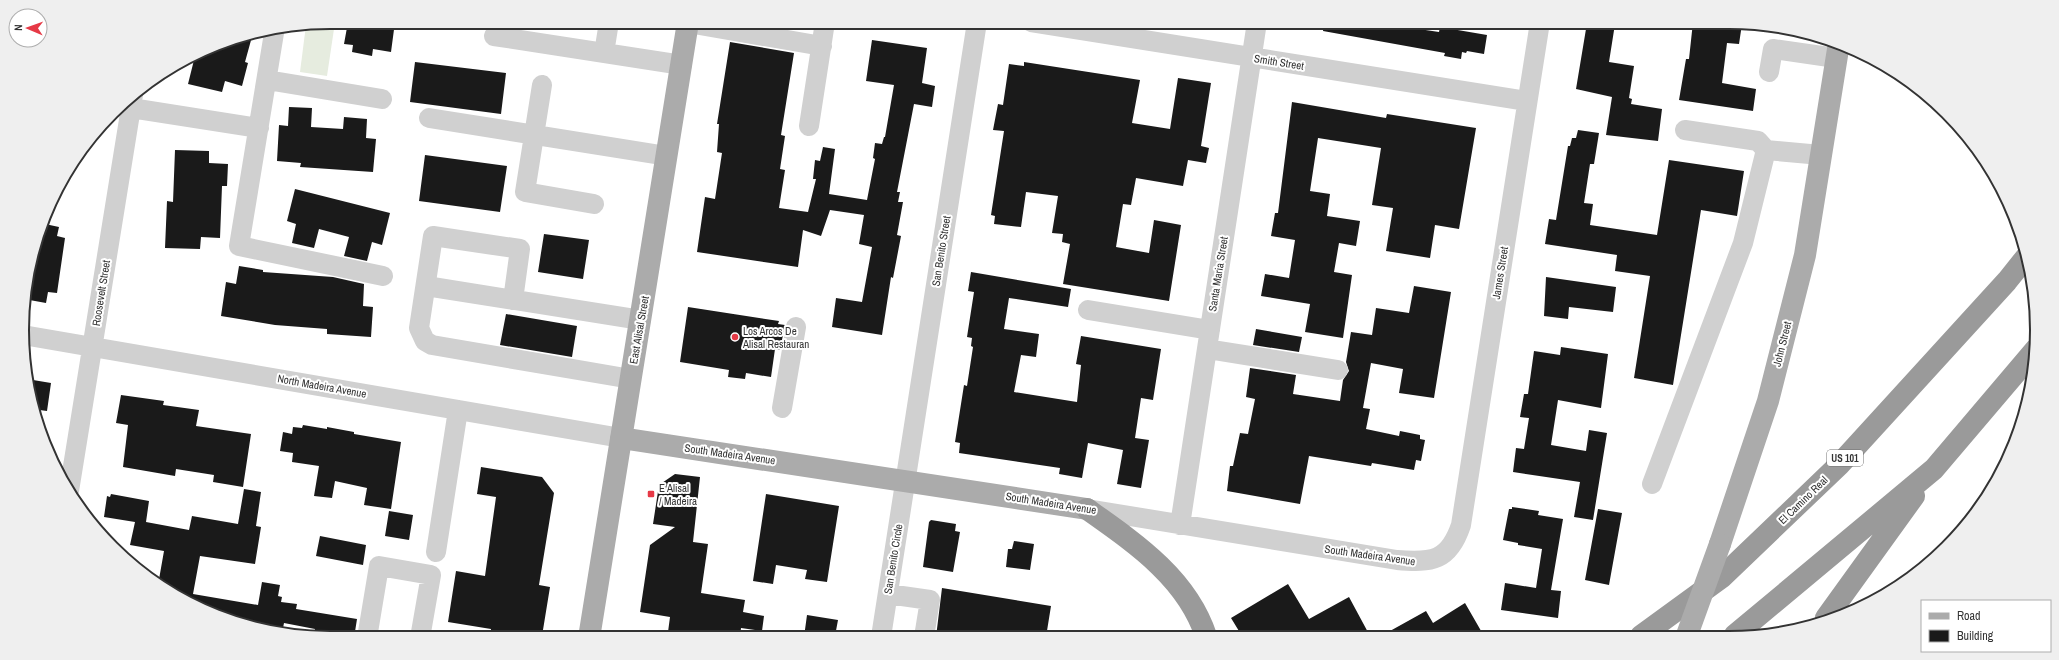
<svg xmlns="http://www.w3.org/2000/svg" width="2059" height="660" viewBox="0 0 2059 660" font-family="'Archivo Narrow',sans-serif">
<rect width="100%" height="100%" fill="#fff"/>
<path fill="#e6ecdf" d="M 306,25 L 334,29 L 327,76 L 300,72 Z"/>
<path fill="#1a1a1a" d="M 348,22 L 395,22 L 391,52 L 373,49 L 372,56 L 352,52 L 353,45 L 344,44 Z
M 1324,22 L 1386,22 L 1385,24 L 1439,32 L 1440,27 L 1487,35 L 1484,54 L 1467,51 L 1466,53 L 1462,52 L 1461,59 L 1444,56 L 1445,53 L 1323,31 Z
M 1590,22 L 1615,24 L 1609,62 L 1634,66 L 1629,98 L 1632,99 L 1631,104 L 1662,109 L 1658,141 L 1606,135 L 1612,97 L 1576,89 L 1586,29 L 1589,29 Z
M 1693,22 L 1724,22 L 1742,24 L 1739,44 L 1727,43 L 1722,83 L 1756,89 L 1753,111 L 1679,100 L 1686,59 L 1689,59 Z
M 253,33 L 245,62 L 248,63 L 242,86 L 225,81 L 222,92 L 188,84 L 195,56 L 212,45 Z
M 872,40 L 927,48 L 922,83 L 935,86 L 932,107 L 914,104 L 897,192 L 900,192 L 898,202 L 903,202 L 897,235 L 901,236 L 893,278 L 891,277 L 882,335 L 832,327 L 836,298 L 862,302 L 872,247 L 859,244 L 864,215 L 830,210 L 821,236 L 803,230 L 798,267 L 697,252 L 705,197 L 715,199 L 722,153 L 717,152 L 719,124 L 717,124 L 730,42 L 794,53 L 781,135 L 785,136 L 780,169 L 785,170 L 779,208 L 808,212 L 816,179 L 813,179 L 815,160 L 820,161 L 823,147 L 835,149 L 829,194 L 867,200 L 875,159 L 873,158 L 875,143 L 882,144 L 884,137 L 885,137 L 894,85 L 866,81 Z
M 415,62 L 506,73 L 501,114 L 410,102 Z
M 1024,62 L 1140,80 L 1132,123 L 1170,129 L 1178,78 L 1211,83 L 1201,146 L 1209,148 L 1206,163 L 1188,160 L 1183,186 L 1136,178 L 1131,205 L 1123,204 L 1116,247 L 1149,253 L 1154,220 L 1181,225 L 1169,301 L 1063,284 L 1070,244 L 1062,242 L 1063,234 L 1052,233 L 1058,196 L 1026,192 L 1021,227 L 994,224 L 995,216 L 991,215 L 1004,131 L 993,130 L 998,104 L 1003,105 L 1009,64 L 1024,66 Z
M 1292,102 L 1386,118 L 1387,114 L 1476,128 L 1459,229 L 1435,225 L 1430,258 L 1386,251 L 1393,208 L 1372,205 L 1381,148 L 1318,138 L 1310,191 L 1330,194 L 1327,216 L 1360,221 L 1356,246 L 1339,243 L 1334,272 L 1352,275 L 1343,338 L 1305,332 L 1310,304 L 1261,296 L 1265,274 L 1289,278 L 1295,240 L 1271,236 L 1275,213 L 1278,213 Z
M 289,107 L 312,108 L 311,127 L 343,129 L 344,117 L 367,119 L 366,138 L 376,139 L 373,172 L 300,167 L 301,163 L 277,161 L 279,125 L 288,126 Z
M 1578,130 L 1599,133 L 1594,164 L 1590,164 L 1584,203 L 1593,204 L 1590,225 L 1657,235 L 1669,160 L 1744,171 L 1737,216 L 1701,210 L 1673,385 L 1634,378 L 1650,276 L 1615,271 L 1617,255 L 1545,244 L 1549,219 L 1556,220 L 1568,146 L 1570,146 L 1572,138 L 1576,138 Z
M 175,150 L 209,151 L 209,163 L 228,164 L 227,186 L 222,186 L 220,238 L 201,237 L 200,249 L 165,248 L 167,201 L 173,202 Z
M 425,155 L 507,166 L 500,212 L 419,201 Z
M 295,189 L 390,213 L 382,245 L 372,242 L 367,261 L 344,256 L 349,237 L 319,229 L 314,248 L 292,243 L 296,224 L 287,221 Z
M 45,224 L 59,227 L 57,236 L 65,238 L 57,293 L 48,292 L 46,303 L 24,299 L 26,286 Z
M 544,234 L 589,240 L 583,279 L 538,272 Z
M 239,266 L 263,270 L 263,272 L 333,277 L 364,284 L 363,306 L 373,307 L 371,337 L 327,334 L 327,329 L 275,325 L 221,316 L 226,282 L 236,284 Z
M 971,272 L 1071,289 L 1068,307 L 1009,298 L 1004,329 L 1039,334 L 1036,357 L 1021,355 L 1014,392 L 1077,402 L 1081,365 L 1076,364 L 1081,336 L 1161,349 L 1153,400 L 1141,398 L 1135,438 L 1149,440 L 1141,488 L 1117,484 L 1123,450 L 1088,443 L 1082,478 L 1059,474 L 1060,468 L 959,453 L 960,443 L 955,442 L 964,385 L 967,386 L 973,347 L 971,346 L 972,338 L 967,337 L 974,292 L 968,291 Z
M 1546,277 L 1616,287 L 1613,312 L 1569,307 L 1568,319 L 1544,316 Z
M 1414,286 L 1451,292 L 1434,398 L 1399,393 L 1403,369 L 1371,363 L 1363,408 L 1370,409 L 1366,429 L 1399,436 L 1400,431 L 1420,435 L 1420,439 L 1425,440 L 1421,461 L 1416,460 L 1414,470 L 1372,463 L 1371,466 L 1309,456 L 1300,504 L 1227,491 L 1230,466 L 1233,466 L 1240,433 L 1248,434 L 1255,399 L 1246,397 L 1250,368 L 1296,375 L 1293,394 L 1340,401 L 1343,380 L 1349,371 L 1346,362 L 1351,332 L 1372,335 L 1376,308 L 1409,313 Z
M 688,307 L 779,321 L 778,324 L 785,325 L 780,350 L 775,349 L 771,377 L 746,373 L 745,379 L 728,377 L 729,370 L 680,362 Z
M 506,314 L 577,326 L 572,357 L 500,345 Z
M 1256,329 L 1302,337 L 1299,352 L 1253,345 Z
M 1561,347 L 1608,354 L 1601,408 L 1558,400 L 1551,445 L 1586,451 L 1589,430 L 1607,433 L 1593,520 L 1574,517 L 1580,482 L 1513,472 L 1516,448 L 1524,449 L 1529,418 L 1520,417 L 1524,394 L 1528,394 L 1534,351 L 1560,355 Z
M 27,379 L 51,383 L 47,411 L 32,409 Z
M 121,395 L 164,401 L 163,405 L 199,410 L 196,426 L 251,434 L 243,487 L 213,482 L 214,475 L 176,469 L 175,476 L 123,467 L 128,425 L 116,423 Z
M 303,425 L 327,429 L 327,427 L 354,432 L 354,434 L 401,442 L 391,509 L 364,505 L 367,488 L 335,481 L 332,498 L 314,496 L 319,466 L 292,462 L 293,453 L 280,451 L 283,432 L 292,434 L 293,427 L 302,428 Z
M 481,467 L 542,477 L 554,493 L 539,585 L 550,587 L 542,636 L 490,638 L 491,629 L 448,622 L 456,571 L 485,576 L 496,497 L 477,494 Z
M 675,474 L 700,477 L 693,542 L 708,544 L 701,593 L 745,600 L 743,612 L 764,616 L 762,631 L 741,628 L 740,637 L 701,637 L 668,632 L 670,617 L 640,612 L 650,545 L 675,527 L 653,524 L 659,485 Z
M 244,489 L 261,492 L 256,526 L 261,527 L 255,564 L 200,556 L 193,594 L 258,605 L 262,582 L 280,585 L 278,596 L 282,597 L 281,602 L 297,604 L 296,609 L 357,619 L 354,638 L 314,636 L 315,629 L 284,623 L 283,628 L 277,627 L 276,631 L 256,628 L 212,614 L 158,585 L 164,551 L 130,545 L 135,522 L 104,517 L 107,496 L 110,497 L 111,494 L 149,501 L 146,522 L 189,530 L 192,516 L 238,524 Z
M 766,494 L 839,506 L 827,582 L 805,579 L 807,570 L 776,565 L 773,584 L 753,581 Z
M 1512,507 L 1539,511 L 1538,515 L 1563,519 L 1551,590 L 1561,591 L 1558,618 L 1501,610 L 1505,583 L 1536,588 L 1542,549 L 1518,545 L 1518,543 L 1503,540 L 1509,509 L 1512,509 Z
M 1598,509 L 1622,513 L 1609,585 L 1585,580 Z
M 389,511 L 413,515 L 409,540 L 385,536 Z
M 931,520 L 956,524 L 955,531 L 960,532 L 953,572 L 923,567 L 929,522 Z
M 320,536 L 366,545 L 363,565 L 316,556 Z
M 1014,541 L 1034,544 L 1030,570 L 1006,567 L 1008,549 L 1012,549 Z
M 1288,584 L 1309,619 L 1349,597 L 1370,636 L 1242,636 L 1231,618 Z
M 942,588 L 1051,606 L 1046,637 L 936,637 Z
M 1465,603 L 1484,636 L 1381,636 L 1426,611 L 1433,623 Z
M 807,615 L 838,620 L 835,636 L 804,637 Z"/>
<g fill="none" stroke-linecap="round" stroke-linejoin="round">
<path stroke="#d0d0d0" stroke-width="20" d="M 1031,22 L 1527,101
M 688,23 L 822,46
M 275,27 L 239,246 L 383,276
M 494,36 L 682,65
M 604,53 L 609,22
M 1769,72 L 1773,49 L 1836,58
M 267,80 L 382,99
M 542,85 L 525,192 L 594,204
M 131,108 L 259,128
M 429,118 L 667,156
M 809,126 L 825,22
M 1685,130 L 1758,141 L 1766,150 L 1821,155
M 426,286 L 641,320
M 513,300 L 520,249 L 433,236 L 419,328 L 425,341 L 432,345 L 631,379
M 1088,310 L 1210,330
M 23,335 L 621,438
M 1207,349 L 1338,370
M 782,408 L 796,327
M 1652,484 L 1743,243 L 1766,150
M 69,491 L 133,95
M 1087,509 L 1397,560 C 1432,563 1449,561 1461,525 L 1540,22
M 1180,525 L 1257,22
M 436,552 L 458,410
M 888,594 L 930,600 L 924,637
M 881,637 L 977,22
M 367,638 L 379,566 L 431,575 L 420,638"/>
<path stroke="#ababab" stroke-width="22" d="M 621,438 L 1087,509
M 1720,544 L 1768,401 L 1805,255 L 1839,43
M 589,638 L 688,22"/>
<path stroke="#9a9a9a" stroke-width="22" d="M 1087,509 C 1135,543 1187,578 1206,636
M 1826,618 L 1914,496
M 1735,635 L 1934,469 L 2035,350
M 1641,636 L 1722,577 L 1839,465 L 2007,281 L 2027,256"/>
<path stroke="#ababab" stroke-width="22" d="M 1687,635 L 1720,544"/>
</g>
<g fill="#e63946" stroke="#fff" stroke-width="1.5">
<circle cx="735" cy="337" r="4"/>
<rect x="647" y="490" width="8" height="8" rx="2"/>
</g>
<g text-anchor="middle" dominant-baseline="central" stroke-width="4" stroke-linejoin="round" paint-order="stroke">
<rect fill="#fff" stroke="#707070" stroke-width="1" x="1827" y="450" width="36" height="16" rx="3"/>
<g font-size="10" font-weight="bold" fill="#333">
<text x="1845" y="458">US 101</text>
</g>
<g font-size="11" fill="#333" stroke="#fff">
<text transform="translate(1279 62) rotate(9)">Smith Street</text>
<text transform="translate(941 251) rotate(-81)">San Benito Street</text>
<text transform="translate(1500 273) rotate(-81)">James Street</text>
<text transform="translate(1218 274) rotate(-81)">Santa Maria Street</text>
<text transform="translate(101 293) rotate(-81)">Roosevelt Street</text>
<text transform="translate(639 330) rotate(-80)">East Alisal Street</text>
<text transform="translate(1782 344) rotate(-76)">John Street</text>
<text transform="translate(322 386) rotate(10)">North Madeira Avenue</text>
<text transform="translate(730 454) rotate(8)">South Madeira Avenue</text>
<text transform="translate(1803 500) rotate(-44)">El Camino Real</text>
<text transform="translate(1051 503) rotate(9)">South Madeira Avenue</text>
<text transform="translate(1370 555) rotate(8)">South Madeira Avenue</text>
<text transform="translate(893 559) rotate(-81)">San Benito Circle</text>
</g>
<g font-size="11" fill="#333" stroke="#fff" text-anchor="start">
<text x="743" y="331">Los Arcos De<tspan x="743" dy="13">Alisal Restauran</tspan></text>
<text x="659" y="488">E Alisal<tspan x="659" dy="13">/ Madeira</tspan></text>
</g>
</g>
<path d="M0 0H2059V660H0ZM330 29H1729A301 301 0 0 1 2030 330V330A301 301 0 0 1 1729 631H330A301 301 0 0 1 29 330V330A301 301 0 0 1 330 29Z" fill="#efefef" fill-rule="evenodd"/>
<path fill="none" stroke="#333" stroke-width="2" d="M330 29H1729A301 301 0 0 1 2030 330V330A301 301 0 0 1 1729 631H330A301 301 0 0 1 29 330V330A301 301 0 0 1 330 29Z"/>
<rect x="1921" y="600" width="130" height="52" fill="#ffffff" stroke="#adadad"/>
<rect x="1929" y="613" width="20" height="6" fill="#ababab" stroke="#adadad"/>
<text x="1957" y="620" font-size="12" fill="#333333">Road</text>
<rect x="1929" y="630" width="20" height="12" fill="#1a1a1a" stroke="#adadad"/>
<text x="1957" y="640" font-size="12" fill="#333333">Building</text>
<g transform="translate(28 28) rotate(272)"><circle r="19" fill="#ffffff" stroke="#adadad"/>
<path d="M0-3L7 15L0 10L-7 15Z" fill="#e63946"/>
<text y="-6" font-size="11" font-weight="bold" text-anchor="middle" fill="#333333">N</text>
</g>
</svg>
